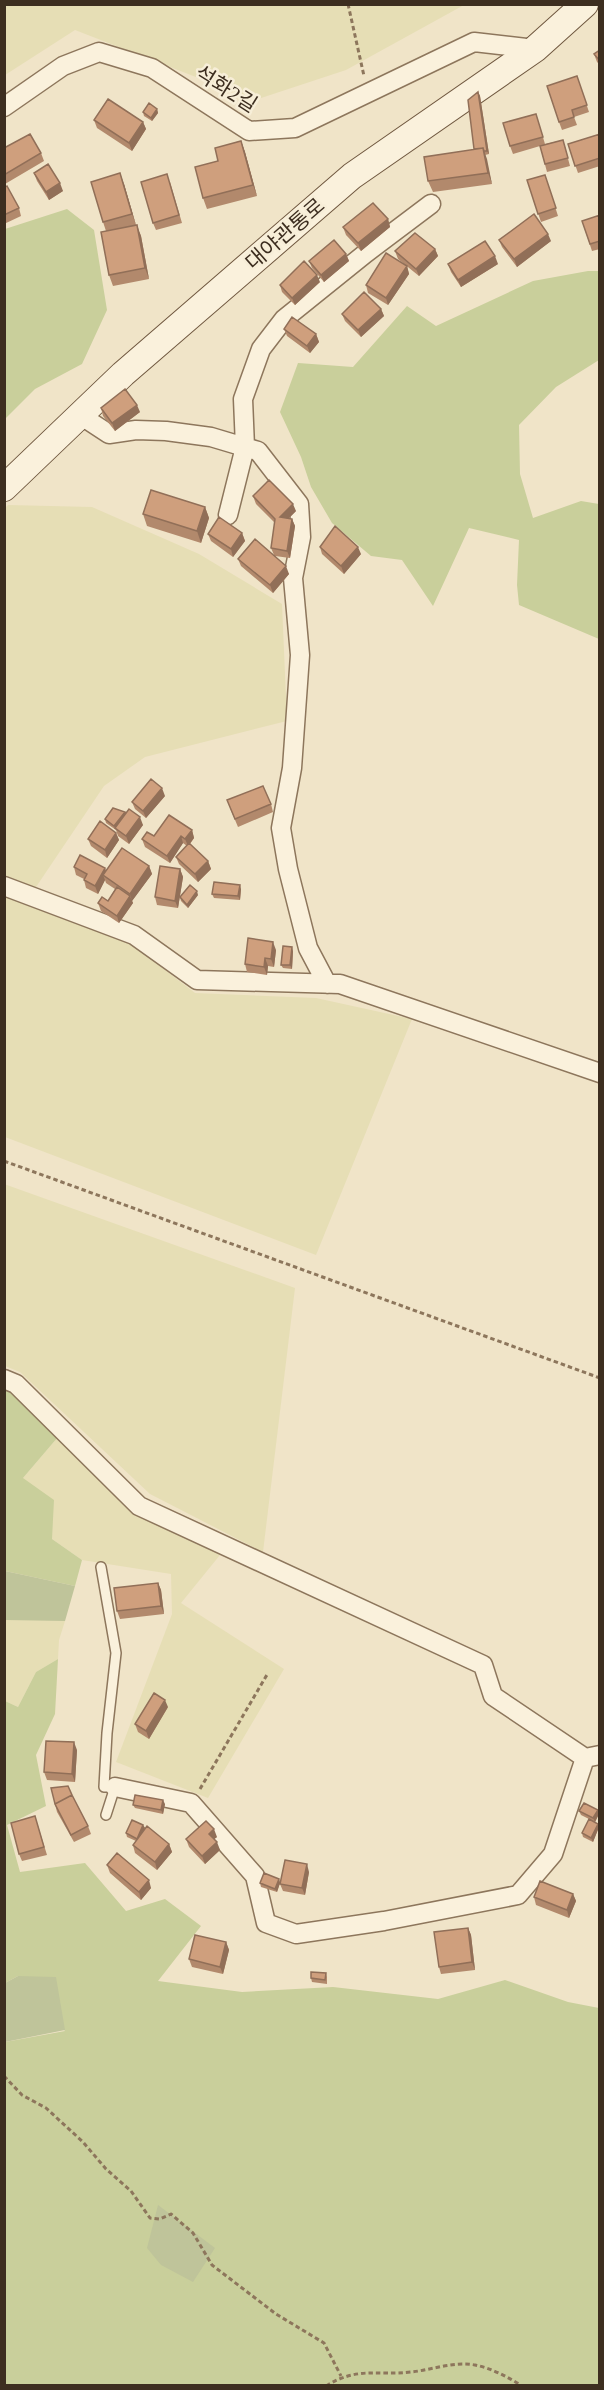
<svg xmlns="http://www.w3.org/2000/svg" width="604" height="2390" viewBox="0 0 604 2390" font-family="'Times New Roman','Noto Sans KR',serif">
<rect width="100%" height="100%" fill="#f0e4c8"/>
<path fill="#e6deb5" d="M 5,5 L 464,5 L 346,70 L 255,100 L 75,30 L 5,75 Z
M 8,505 L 92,507 L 199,554 L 282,604 L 287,721 L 145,757 L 104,786 L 34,890 L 5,878 L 4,509 Z
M 4,894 L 127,941 L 195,993 L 316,998 L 412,1019 L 316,1255 L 5,1137 Z
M 4,1184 L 295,1288 L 263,1552 L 150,1494 L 20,1372 L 5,1366 Z
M 58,1437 L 132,1511 L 220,1555 L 181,1603 L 284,1669 L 208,1798 L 116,1762 L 172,1614 L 171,1574 L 82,1560 L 52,1539 L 23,1478 Z
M 41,1619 L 65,1621 L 59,1640 L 58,1659 L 36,1672 L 18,1707 L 5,1701 L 4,1620 Z"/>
<path fill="#c9cf9b" d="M 67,209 L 94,230 L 107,310 L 82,364 L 35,389 L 5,419 L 5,229 Z
M 588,271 L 599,271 L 599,360 L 556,387 L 519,425 L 520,474 L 533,518 L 581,501 L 599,504 L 599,639 L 519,605 L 517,585 L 519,540 L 469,528 L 433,606 L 402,560 L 371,556 L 332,523 L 311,487 L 301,457 L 280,412 L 298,363 L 353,367 L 407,306 L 436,326 L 533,281 Z
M 4,1387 L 58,1437 L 23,1478 L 54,1500 L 52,1539 L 82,1560 L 75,1586 L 5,1571 Z
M 58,1659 L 55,1714 L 36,1755 L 46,1806 L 7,1825 L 20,1872 L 85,1863 L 126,1911 L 165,1899 L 201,1926 L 158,1981 L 242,1992 L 333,1987 L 438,1999 L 505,1980 L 568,2002 L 599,2008 L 599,2385 L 5,2385 L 5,2042 L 65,2031 L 18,1976 L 5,1983 L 5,1701 L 18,1707 L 36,1672 Z"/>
<path fill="#bfc49a" d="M 5,1571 L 75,1586 L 65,1621 L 5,1620 Z
M 18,1976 L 56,1977 L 65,2030 L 5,2042 L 5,1983 Z
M 158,2205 L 215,2248 L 193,2282 L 161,2265 L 147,2248 Z"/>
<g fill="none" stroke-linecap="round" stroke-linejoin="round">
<g stroke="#8d765c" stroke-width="12">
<path id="service" d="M 101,1567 L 116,1653 L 107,1733 L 104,1787 L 115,1787 L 106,1815"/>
</g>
<g stroke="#8d765c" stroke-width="21">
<path id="minor" d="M 4,107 L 63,66 L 99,52 L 152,68 L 249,131 L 295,128 L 474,42 L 535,49
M 80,415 L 109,434 L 136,430 L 166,431 L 211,437 L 258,451 L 299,504 L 301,537 L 293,578 L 300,655 L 292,768 L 281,828 L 288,869 L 308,948 L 327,984
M 228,515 L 245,447 L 243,399 L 261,349 L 284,319 L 366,253 L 431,204
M 4,886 L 134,935 L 197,980 L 340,984 L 600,1073
M 4,1379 L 16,1384 L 139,1506 L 483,1665 L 493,1696 L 585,1758 L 600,1755
M 115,1787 L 191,1803 L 255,1876 L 266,1923 L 296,1934 L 384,1921 L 518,1895 L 553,1854 L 585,1758"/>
</g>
<g stroke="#6f573f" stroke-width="28">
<path id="secondary" d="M 4,488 L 123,374 L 352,176 L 535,49 L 585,4"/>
</g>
<path stroke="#8d765c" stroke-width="3" stroke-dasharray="4.5 3" stroke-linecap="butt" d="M 348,4 L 364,76
M 4,1161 L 600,1378
M 200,1789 L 268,1673
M 4,2076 L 22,2095 L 46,2108 L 83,2142 L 106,2169 L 131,2191 L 150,2218 L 160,2219 L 171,2214 L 193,2233 L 212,2265 L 276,2314 L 324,2343 L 341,2376
M 326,2386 C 358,2366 378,2376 411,2372 C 432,2370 454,2361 475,2365 C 491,2368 508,2377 522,2386"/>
<use href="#service" stroke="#faf1dc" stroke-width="9"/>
<use href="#minor" stroke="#faf1dc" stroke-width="18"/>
<use href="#secondary" stroke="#faf1dc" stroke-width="26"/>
</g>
<path fill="#b2896c" d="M 600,50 L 600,65 L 597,62 L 594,54 Z
M 577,76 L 589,112 L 574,117 L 577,125 L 562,130 L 559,122 Z
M 478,92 L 480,96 L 489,154 L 485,155 L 492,184 L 433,192 L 428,181 L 474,149 Z
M 157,109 L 158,113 L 152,121 L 144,116 L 143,112 Z
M 536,114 L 545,144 L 563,140 L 570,166 L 547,172 L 540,146 L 513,154 L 510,146 Z
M 94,120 L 143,122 L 146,129 L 132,151 L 97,128 Z
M 600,134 L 600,166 L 578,173 L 568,144 Z
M 241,141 L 245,152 L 257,196 L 207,209 L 203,198 L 218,161 Z
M 4,148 L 41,153 L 44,161 L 5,184 Z
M 34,173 L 63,191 L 49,200 L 37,181 Z
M 545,175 L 558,216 L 541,222 L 527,180 Z
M 170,182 L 182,223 L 156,230 L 153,223 Z
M 124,184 L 136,225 L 141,236 L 149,279 L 113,286 L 109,275 L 106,231 L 103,222 Z
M 4,188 L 19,208 L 21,216 L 4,224 Z
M 600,215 L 600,249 L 592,251 L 582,221 Z
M 388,219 L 390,227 L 361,251 L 346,235 L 343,227 Z
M 499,240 L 551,241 L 517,267 L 502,247 Z
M 435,249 L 438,256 L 419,276 L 398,259 L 395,251 Z
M 346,254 L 349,261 L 324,282 L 312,268 L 309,261 Z
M 448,264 L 498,264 L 461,287 L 451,272 Z
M 407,266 L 409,274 L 388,305 L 368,293 L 366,285 Z
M 320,282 L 295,305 L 282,292 L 280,285 Z
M 381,309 L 384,316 L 361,337 L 345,321 L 342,314 Z
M 284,329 L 316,334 L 319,342 L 310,353 L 287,336 Z
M 101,408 L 140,412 L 115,431 L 103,416 Z
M 253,496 L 296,511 L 289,518 L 292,519 L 295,526 L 290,558 L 275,556 L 289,574 L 273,593 L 241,566 L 238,559 L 274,555 L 271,548 L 275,523 L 256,504 Z
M 205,507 L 209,518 L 201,543 L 147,526 L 143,514 Z
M 242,533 L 245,541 L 233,557 L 211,541 L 208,534 Z
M 320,547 L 361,554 L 344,574 L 322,554 Z
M 165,796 L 146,818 L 135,809 L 132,802 Z
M 271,804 L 273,812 L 238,827 L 230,808 Z
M 125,812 L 126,814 L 143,825 L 129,844 L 118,836 L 116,830 L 106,823 L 105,819 Z
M 192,830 L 194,838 L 190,844 L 208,861 L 211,869 L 198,882 L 179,864 L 176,857 L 187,846 L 183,843 L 170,863 L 145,847 L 142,839 L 154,836 Z
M 116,833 L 119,840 L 107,858 L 91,846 L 88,839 Z
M 149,866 L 152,874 L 132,901 L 133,903 L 119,923 L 101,911 L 98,903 L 108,901 L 115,889 L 106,883 L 105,880 L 98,894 L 86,888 L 84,880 L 84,879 L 76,875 L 74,867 L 105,868 L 106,871 Z
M 180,869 L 183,877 L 178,908 L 157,905 L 155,897 Z
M 241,889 L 240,900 L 214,898 L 212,894 Z
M 198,895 L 188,908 L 181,901 L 180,897 Z
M 276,950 L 274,967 L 268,966 L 267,975 L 247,972 L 245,964 Z
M 293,951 L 292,969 L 283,968 L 281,965 Z
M 158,1583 L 161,1590 L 164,1614 L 120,1619 L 117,1611 Z
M 168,1707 L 149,1739 L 138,1732 L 135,1724 Z
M 77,1750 L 75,1782 L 47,1780 L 44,1772 Z
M 72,1795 L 88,1826 L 91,1834 L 74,1842 L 57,1812 L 55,1804 Z
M 165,1804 L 163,1814 L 135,1808 L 133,1805 Z
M 598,1810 L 599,1814 L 595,1822 L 599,1827 L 593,1842 L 583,1837 L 582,1833 L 589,1819 L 581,1815 L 579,1811 Z
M 35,1816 L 47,1855 L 22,1861 L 19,1854 Z
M 143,1825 L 145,1828 L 143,1832 L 169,1844 L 172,1852 L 157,1870 L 135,1853 L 133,1845 L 136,1841 L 127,1837 L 126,1833 Z
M 217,1837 L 214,1839 L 220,1850 L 205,1864 L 189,1847 L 186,1839 Z
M 107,1865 L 151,1888 L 141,1900 L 110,1873 Z
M 309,1872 L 305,1895 L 283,1891 L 280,1884 Z
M 279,1879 L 280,1883 L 277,1892 L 261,1887 L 260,1883 Z
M 573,1894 L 576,1901 L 569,1918 L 536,1905 L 534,1897 Z
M 468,1928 L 471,1935 L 475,1970 L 441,1974 L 439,1967 Z
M 226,1942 L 229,1950 L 223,1974 L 192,1967 L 189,1959 Z
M 326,1973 L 327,1977 L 327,1984 L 312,1982 L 311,1978 Z"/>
<path fill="#916f58" d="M 478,92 L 480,96 L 489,154 L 487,151 Z
M 157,109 L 158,113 L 152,121 L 151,118 Z
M 143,122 L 146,129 L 132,151 L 129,143 Z
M 241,141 L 245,152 L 257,196 L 253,185 Z
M 483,148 L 487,159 L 492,184 L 488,173 Z
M 120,173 L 124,184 L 136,225 L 132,214 Z
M 60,183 L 63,191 L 49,200 L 46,192 Z
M 388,219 L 390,227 L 361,251 L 358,243 Z
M 137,225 L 141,236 L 149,279 L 145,268 Z
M 548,234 L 551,241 L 517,267 L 514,259 Z
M 435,249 L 438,256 L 419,276 L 416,269 Z
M 346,254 L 349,261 L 324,282 L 321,275 Z
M 495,256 L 498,264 L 461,287 L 458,280 Z
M 407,266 L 409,274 L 388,305 L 386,298 Z
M 317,275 L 320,282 L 295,305 L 292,298 Z
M 381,309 L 384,316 L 361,337 L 358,330 Z
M 316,334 L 319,342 L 310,353 L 307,346 Z
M 137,405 L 140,412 L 115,431 L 112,423 Z
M 293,504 L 296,511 L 282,525 L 280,517 Z
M 205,507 L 209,518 L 201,543 L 197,531 Z
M 292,519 L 295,526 L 290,558 L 287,551 Z
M 242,533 L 245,541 L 233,557 L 231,549 Z
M 358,547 L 361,554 L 344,574 L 341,566 Z
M 286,566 L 289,574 L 273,593 L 270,585 Z
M 162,788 L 165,796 L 146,818 L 143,811 Z
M 125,812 L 126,815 L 115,828 L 114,826 Z
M 140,817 L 143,825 L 129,844 L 126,836 Z
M 192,830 L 194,838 L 188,846 L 185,839 Z
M 116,833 L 119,840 L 107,858 L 105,850 Z
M 181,836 L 183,843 L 170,863 L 167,856 Z
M 208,861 L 211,869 L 198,882 L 195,874 Z
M 149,866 L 152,874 L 132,901 L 130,894 Z
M 105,868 L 107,875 L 103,875 L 105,880 L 98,894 L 95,886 Z
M 180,869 L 183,877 L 178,908 L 175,901 Z
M 240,885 L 241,889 L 240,900 L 238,896 Z
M 197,891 L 198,895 L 188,908 L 187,905 Z
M 130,896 L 133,903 L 119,923 L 117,916 Z
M 273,942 L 276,950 L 274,967 L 271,959 Z
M 292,947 L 293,951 L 292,969 L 290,965 Z
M 265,958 L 268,966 L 267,975 L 264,967 Z
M 158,1583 L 161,1590 L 164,1614 L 161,1606 Z
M 165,1700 L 168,1707 L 149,1739 L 146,1731 Z
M 74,1742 L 77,1750 L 75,1782 L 72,1774 Z
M 163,1800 L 165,1804 L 163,1814 L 161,1810 Z
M 598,1810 L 599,1814 L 595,1822 L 593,1818 Z
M 598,1824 L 599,1827 L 593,1842 L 591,1838 Z
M 143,1825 L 145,1828 L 138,1843 L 137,1839 Z
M 214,1829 L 217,1837 L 212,1841 L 209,1834 Z
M 217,1842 L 220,1850 L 205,1864 L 202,1856 Z
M 169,1844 L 172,1852 L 157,1870 L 155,1862 Z
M 307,1864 L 309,1872 L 305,1895 L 302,1888 Z
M 279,1879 L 280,1883 L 277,1892 L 275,1889 Z
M 149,1880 L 151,1888 L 141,1900 L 139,1892 Z
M 573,1894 L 576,1901 L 569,1918 L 567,1910 Z
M 468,1928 L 471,1935 L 475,1970 L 472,1962 Z
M 226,1942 L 229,1950 L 223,1974 L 220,1967 Z"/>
<path fill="#cf9f7d" stroke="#916f58" stroke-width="1.5" d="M 600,50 L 600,61 L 594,54 Z
M 577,76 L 587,105 L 572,110 L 574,117 L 559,122 L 547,86 Z
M 478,92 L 487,151 L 484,151 L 483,148 L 474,149 L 468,100 Z
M 108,99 L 143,122 L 129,143 L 94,120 Z
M 149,103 L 157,109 L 151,118 L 143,112 Z
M 536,114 L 543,137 L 510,146 L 503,123 Z
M 30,134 L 41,153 L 4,175 L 4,148 Z
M 600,134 L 600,158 L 575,166 L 568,144 Z
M 563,140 L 568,158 L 545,164 L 540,146 Z
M 241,141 L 253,185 L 203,198 L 195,167 L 218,161 L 215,148 Z
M 483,148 L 488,173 L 428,181 L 424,157 Z
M 48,164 L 60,183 L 46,192 L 34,173 Z
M 120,173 L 132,214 L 103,222 L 91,182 Z
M 167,174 L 179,215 L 153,223 L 141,182 Z
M 545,175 L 556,208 L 538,214 L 527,180 Z
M 7,186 L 19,208 L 4,215 L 4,188 Z
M 373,203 L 388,219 L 358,243 L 343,227 Z
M 534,214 L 548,234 L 514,259 L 499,240 Z
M 600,215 L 600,241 L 590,244 L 582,221 Z
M 137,225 L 145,268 L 109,275 L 101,232 Z
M 415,233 L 435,249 L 416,269 L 395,251 Z
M 334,240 L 346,254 L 321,275 L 309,261 Z
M 485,241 L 495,256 L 458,280 L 448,264 Z
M 386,253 L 407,266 L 386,298 L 366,285 Z
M 304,261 L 317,275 L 292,298 L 280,285 Z
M 364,292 L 381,309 L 358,330 L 342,314 Z
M 292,317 L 316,334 L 307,346 L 284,329 Z
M 125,389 L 137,405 L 112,423 L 101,408 Z
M 269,480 L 293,504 L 280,517 L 292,519 L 287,551 L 271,548 L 275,519 L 253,496 Z
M 151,490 L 205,507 L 197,531 L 143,514 Z
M 219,517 L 242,533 L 231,549 L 208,534 Z
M 335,526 L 358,547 L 341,566 L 320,547 Z
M 255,539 L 286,566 L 270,585 L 238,559 Z
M 151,779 L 162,788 L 143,811 L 132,802 Z
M 263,786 L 271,804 L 235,819 L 227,800 Z
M 113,808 L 125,812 L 114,826 L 105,819 Z
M 129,809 L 140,817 L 126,836 L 115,828 Z
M 169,815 L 192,830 L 185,839 L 181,836 L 167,856 L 142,839 L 147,832 L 154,836 Z
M 100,821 L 116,833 L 105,850 L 88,839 Z
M 189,843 L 208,861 L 195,874 L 176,857 Z
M 122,848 L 149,866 L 130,894 L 103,875 Z
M 80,855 L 105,868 L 95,886 L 84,880 L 87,874 L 74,867 Z
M 160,866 L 180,869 L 175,901 L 155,897 Z
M 214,882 L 240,885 L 238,896 L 212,894 Z
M 190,885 L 197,891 L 187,905 L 180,897 Z
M 117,887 L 130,896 L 117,916 L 98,903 L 102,897 L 108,901 Z
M 248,938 L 273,942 L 271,959 L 265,958 L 264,967 L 245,964 Z
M 283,946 L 292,947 L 290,965 L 281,965 Z
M 158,1583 L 161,1606 L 117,1611 L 114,1588 Z
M 154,1693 L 165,1700 L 146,1731 L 135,1724 Z
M 46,1741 L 74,1742 L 72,1774 L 44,1772 Z
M 68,1786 L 72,1795 L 55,1804 L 51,1788 Z
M 72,1795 L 88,1826 L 71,1835 L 55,1804 Z
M 135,1795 L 163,1800 L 161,1810 L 133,1805 Z
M 584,1803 L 598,1810 L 593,1818 L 579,1811 Z
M 35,1816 L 44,1847 L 19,1854 L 11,1823 Z
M 589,1819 L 598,1824 L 591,1838 L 582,1833 Z
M 132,1820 L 143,1825 L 137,1839 L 126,1833 Z
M 206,1821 L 214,1829 L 209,1834 L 217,1842 L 202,1856 L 186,1839 Z
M 147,1826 L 169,1844 L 155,1862 L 133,1845 Z
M 117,1853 L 149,1880 L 139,1892 L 107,1865 Z
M 285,1860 L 307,1864 L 302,1888 L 280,1884 Z
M 264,1873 L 279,1879 L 275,1889 L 260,1883 Z
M 540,1881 L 573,1894 L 567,1910 L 534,1897 Z
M 468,1928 L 472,1962 L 439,1967 L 434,1932 Z
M 195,1935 L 226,1942 L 220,1967 L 189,1959 Z
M 311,1972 L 326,1973 L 325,1980 L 311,1978 Z"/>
<g text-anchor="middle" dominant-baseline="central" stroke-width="5" stroke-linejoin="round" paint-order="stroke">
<g font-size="21" fill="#3d2e20" stroke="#f7eed8">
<text transform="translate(226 89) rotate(32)">석화2길</text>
<text transform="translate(285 234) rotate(-41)">대야관통로</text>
</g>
</g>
<rect width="604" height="2390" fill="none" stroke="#3d2e20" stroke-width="12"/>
</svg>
